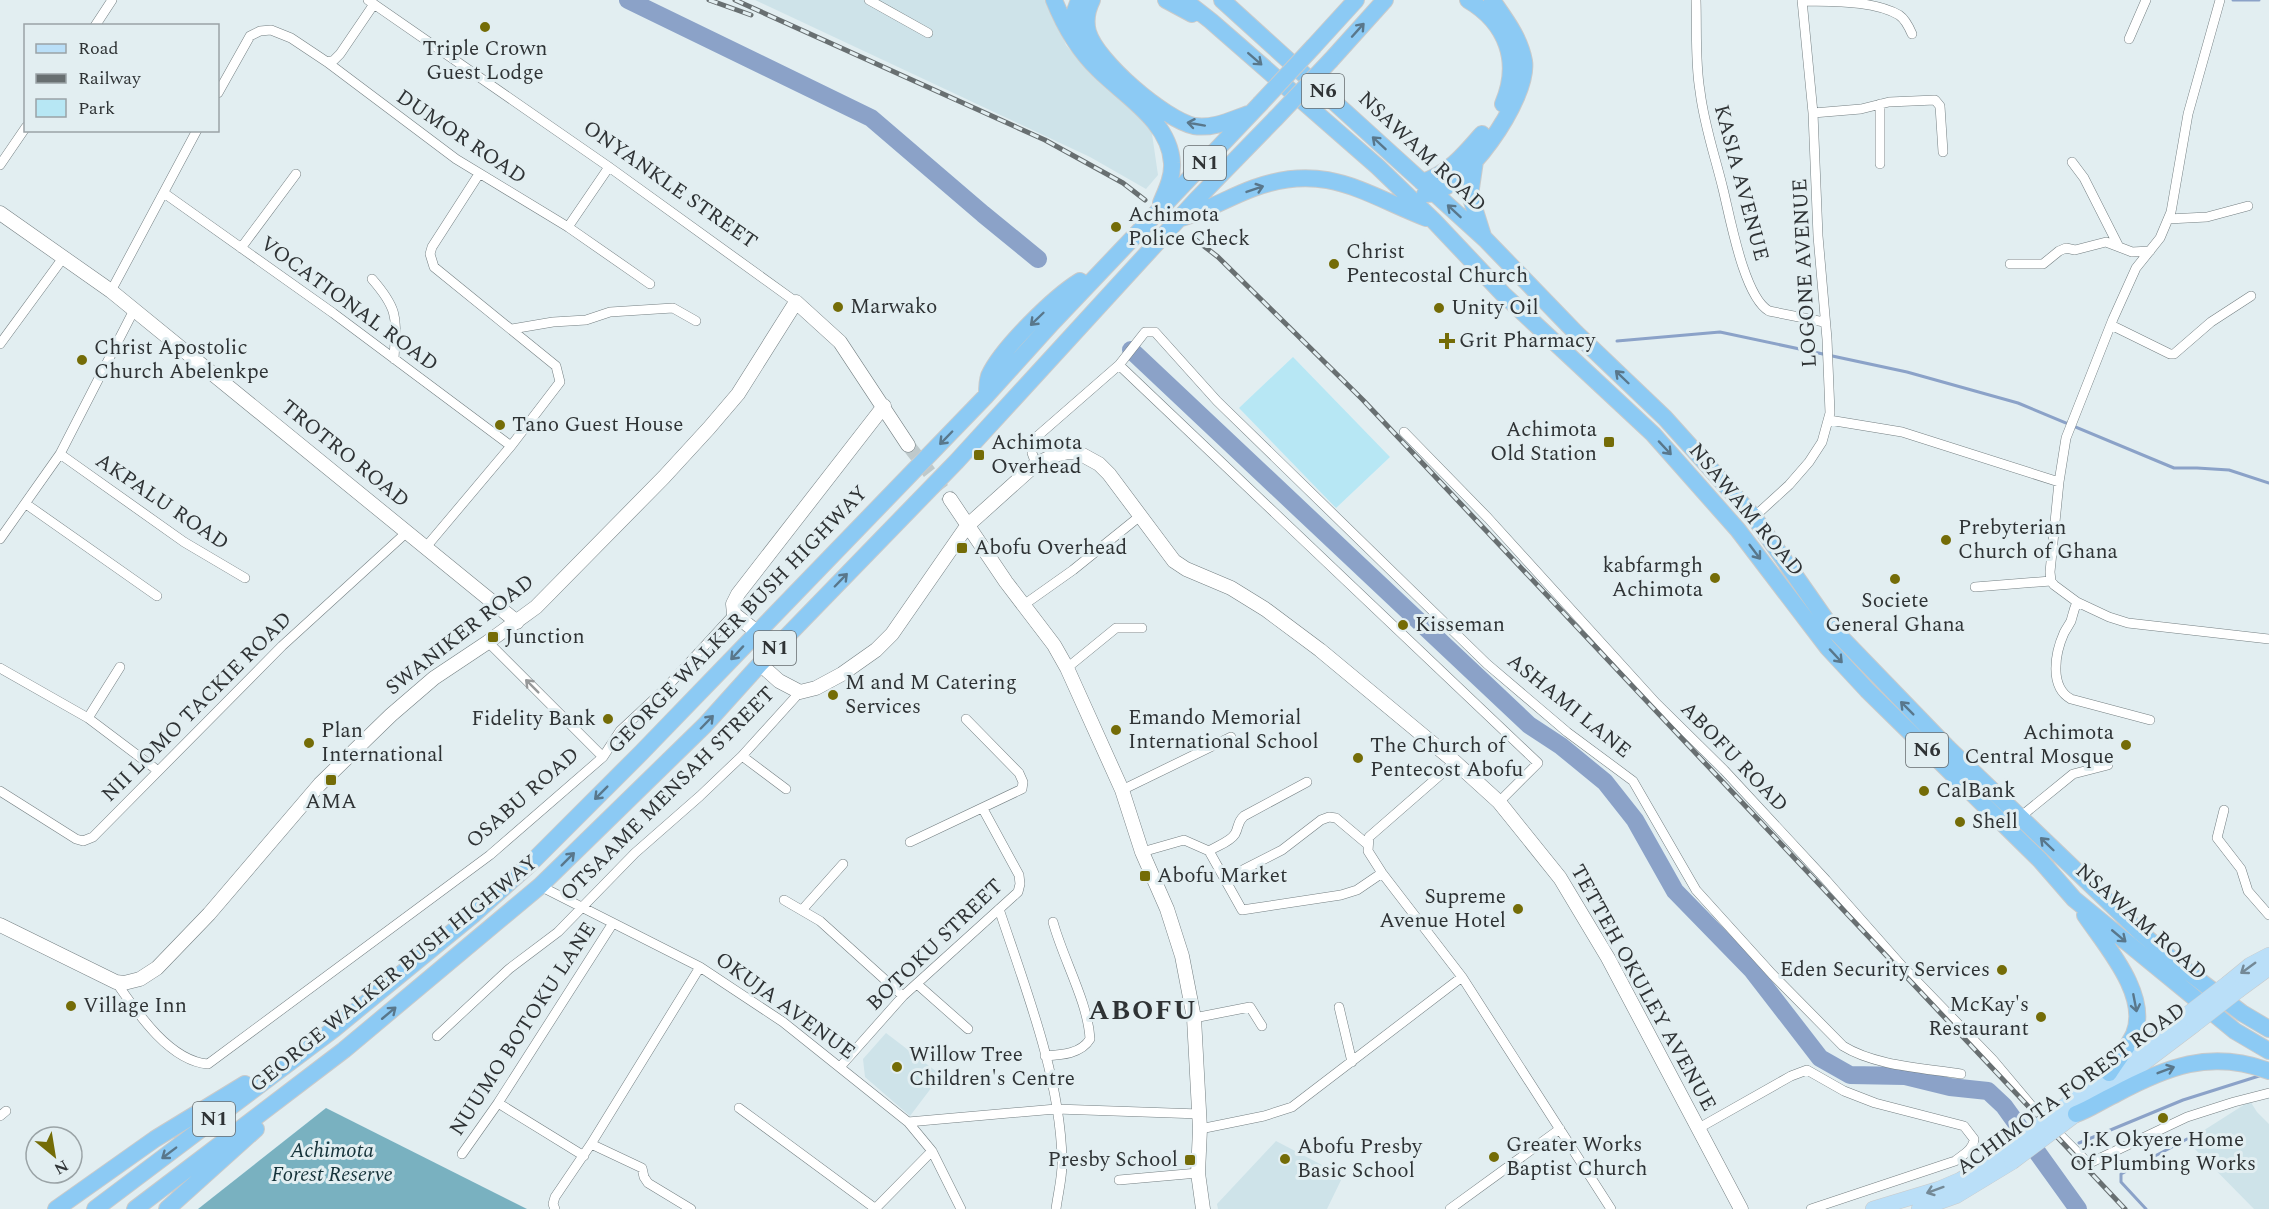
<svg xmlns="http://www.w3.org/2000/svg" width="2269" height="1209" viewBox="0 0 2269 1209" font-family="Spectral,serif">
<rect width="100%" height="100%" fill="#e2eef1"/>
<path fill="#cee3e9" d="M 755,0 L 1049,0 L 1066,45 L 1091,74 L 1151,127 L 1158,175 L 1146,189 L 1090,157 Z
M 886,1033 L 941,1075 L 910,1116 L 865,1077 L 863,1059 Z
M 2250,1101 L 2257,1112 L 2269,1124 L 2269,1209 L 2254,1209 L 2187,1141 Z
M 1276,1141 L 1343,1176 L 1327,1209 L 1218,1209 L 1217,1204 Z"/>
<path fill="#b7e7f4" d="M 1293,357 L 1390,457 L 1336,508 L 1239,408 Z"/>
<path fill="#79b1c0" d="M 326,1108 L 527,1209 L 198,1209 Z"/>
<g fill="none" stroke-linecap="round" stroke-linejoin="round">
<path stroke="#8ba2c8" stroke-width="3" d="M 2233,0 L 2259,0
M 1617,341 L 1720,332 L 1907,372 L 2018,403 L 2174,468 L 2197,468 L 2229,470 L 2269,483
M 2079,1143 L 2183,1100 L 2259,1076
M 2146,1209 L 2121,1182 L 2121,1174 L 2187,1139"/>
<path stroke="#8ba2c8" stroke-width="18" d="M 628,0 L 871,118 L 983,214 L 1038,259
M 1131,350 L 1529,725 L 1561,746 L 1605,782 L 1635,820 L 1675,891 L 1752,970 L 1820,1058 L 1850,1075 L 1905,1076 L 1950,1087 L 1988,1091 L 2004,1106 L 2078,1209"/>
<path stroke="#bec9cb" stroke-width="14" stroke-dasharray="14 7" stroke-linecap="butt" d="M 908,445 L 950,499"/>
<g stroke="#747f82" stroke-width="10">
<path id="street" d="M 368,0 L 609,167 L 796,302
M 869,0 L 928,33
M 1696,0 C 1697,30 1695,62 1700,91 C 1704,125 1715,156 1723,189 C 1730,217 1744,297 1769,311 L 1824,322
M 2220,0 L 2188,114 L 2171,212 L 2160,238 L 2136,268 L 2113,319 L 2066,438 L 2059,482 L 2050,572 L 2051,581 L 2054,585 L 2077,602 L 2109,617 L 2128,623 L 2269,639
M 1802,1 C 1832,2 1873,0 1899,15 C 1905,19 1909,27 1912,34
M 95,26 L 112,0
M 2129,39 L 2146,0
M 327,62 L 334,60 L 340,54 L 374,4
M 218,93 L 250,36 L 260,31 L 271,30 L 291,38 L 327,62 L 456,159 L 568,227 L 650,284
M 1880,104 L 1880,164
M 1813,113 L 1861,109 L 1889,102 L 1935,100 L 1940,106 L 1943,152
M 2072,162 L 2084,178 L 2119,247
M 0,165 L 26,127
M 164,193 L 333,313 L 511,446
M 2168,219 L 2207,217 L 2248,206
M 568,227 L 609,167
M 241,248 L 296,174
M 2010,264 L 2043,264 L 2059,251 L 2066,248 L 2075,250 L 2106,242 L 2132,252 L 2150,251
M 372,279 C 400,311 396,319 394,359
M 111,291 L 197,130
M 2111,325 L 2170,354 L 2174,354 L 2211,322 L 2251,296
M 512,329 L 553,322 L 586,320 L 610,312 L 673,308 L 696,321
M 0,344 L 63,258
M 1119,365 L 1538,763 L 1499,802
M 1829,420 L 1902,432 L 2059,482
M 1404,432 L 1488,518 L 1656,703 L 1724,770 L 1826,880 L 1902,966 L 1993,1060 L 2035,1110 L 2086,1161 L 2092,1162 L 2187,1117 L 2234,1102 L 2269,1093
M 60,454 L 184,542 L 245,578
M 1036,464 L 1032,453 L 1033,440 L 1119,365 L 1145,332 L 1155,332 L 1217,401 L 1487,664 L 1567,732 L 1633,781 L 1696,890 L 1772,974 L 1843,1046 C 1875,1066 1924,1068 1961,1074
M 26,504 L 157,596
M 1754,517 L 1789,485 L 1809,462 L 1822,442 L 1830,413 L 1827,339 L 1818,236 L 1813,113 L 1802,0
M 0,539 L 60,454 L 134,310
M 426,547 L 511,446 L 560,382 L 556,366 L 434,267 L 430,254 L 432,247 L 479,174
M 1975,587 L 2051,581
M 2077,602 C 2074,609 2073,614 2071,621 C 2069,625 2066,629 2064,633 C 2055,653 2049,687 2071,699 L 2150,720
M 1025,604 L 1073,570 L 1140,516
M 488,642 L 603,757
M 0,668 L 88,718 L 157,770
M 1067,668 L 1116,628 L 1142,628
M 88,718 L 120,667
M 742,756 L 786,789
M 1455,762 L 1369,837 L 1368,851 L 1382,873 L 1462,977 L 1611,1209
M 1122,790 L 1231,737
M 0,791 L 76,839 L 83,841 L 93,837 L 282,646 L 407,532
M 2224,810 L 2217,838 L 2241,869 L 2248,891 L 2269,915
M 2019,818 L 2073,774 L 2108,765
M 910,842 L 1022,789 L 1023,782 L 1019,773 L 966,719
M 1209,851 C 1217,846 1230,842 1235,834 C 1239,827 1237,822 1244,816 L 1307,782
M 1142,852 L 1184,840 L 1209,851 L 1242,910 L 1341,895 L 1357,890 L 1382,873
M 1225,879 L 1282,850 L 1321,820 L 1329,817 L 1336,818 L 1367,844
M 540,886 L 700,967 L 783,1022 L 908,1122 L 932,1151 L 961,1209
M 784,900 L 820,921 L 903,996
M 999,909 C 1025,987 1060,1076 1062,1159 C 1063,1175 1058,1193 1056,1209
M 802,910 L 843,864
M 116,982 C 136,1011 169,1061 208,1064 L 490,855 L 603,757 L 620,731 L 665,689 L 734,614
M 917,984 L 968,1029
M 1339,1007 L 1352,1062
M 1194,1018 L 1250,1007 L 1262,1026
M 437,1036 L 509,969 L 558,932 L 635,853 L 700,796 L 742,756 L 800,692
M 1045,1056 C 1061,1055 1081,1054 1090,1039 C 1088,1002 1063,959 1053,922
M 840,1067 L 903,996 L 1018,892 L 1020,884 L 1019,875 L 983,809
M 498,1103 L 584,1156
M 739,1108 L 876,1209
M 0,1116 L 6,1111
M 908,1122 L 1056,1109 L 1200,1114
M 1699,1128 L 1791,1076 L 1807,1070 L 1844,1091 L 1875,1103 L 1964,1126 L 1974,1139 C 1973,1150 1964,1154 1955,1161 L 1811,1209
M 1200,1129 L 1264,1116 L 1292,1107 L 1462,977
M 591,1144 L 642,1168 L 644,1177 L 648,1183 L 691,1209
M 462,1154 L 498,1103 L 613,923
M 1119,1180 L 1198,1173
M 555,1209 L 553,1204 L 555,1197 L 591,1144 L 700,967
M 875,1209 L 932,1151
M 1450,1209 L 1560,1129"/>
</g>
<g stroke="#747f82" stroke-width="15">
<path id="secondary" d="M 0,213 L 111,291 L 517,622
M 950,499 L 1006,582 L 1054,645 L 1067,668 L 1122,790 L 1142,852 L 1167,909 L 1182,956 L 1194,1018 L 1200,1129 L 1198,1173 L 1203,1209
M 757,632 L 734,614 L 733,604 L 738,594 L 884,406
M 760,664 L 779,681 L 800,692 L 816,688 L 842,674 L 876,650 L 892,634 L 967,526 L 1036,464 L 1055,455 L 1069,452 L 1079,453 L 1099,464 L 1109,474 L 1174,561 L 1186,569 L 1231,588 L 1265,609 L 1320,650 L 1455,762 L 1499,802 L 1560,878 L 1608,958 L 1741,1209
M 0,925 L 116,982 L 124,983 L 140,979 L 157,968 L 209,914 L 320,784 L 391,715 L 434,678 L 488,642 L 536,607 L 664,477 L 709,428 L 738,394 L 796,302 L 840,342 L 908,445"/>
</g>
<g stroke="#c9caca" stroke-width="16">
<path id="primary" d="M 2228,983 L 2250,965 L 2269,955
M 2239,990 L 2269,968
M 2054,1114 L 2185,1016
M 2063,1124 L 2194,1025
M 1873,1209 L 1939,1189 L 1960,1180 L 2005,1152
M 1919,1209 L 1956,1196 L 2012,1162"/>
</g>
<g stroke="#c9caca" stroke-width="18">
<path id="highway" d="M 1054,0 C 1064,25 1079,51 1099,70 C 1125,96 1170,122 1172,163 C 1173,177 1166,191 1161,203
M 1092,0 C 1087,10 1085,21 1088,32 C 1097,62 1164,119 1194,126 C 1213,129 1231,120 1248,114
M 1166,0 L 1192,14
M 1184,0 L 1211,21 L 1378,167 L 1434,221 L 1503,294 L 1653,434 L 1738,530 L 1828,648 L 1867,690 L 2040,860 L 2074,899 L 2235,1031 L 2269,1051
M 1222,0 L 1485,239 L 1576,333 L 1665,418 L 1754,517 L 1831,627 L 1948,748 L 2141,933 L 2179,965 L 2242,1013 L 2269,1029
M 1468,0 C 1507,23 1521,62 1503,104
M 1076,41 L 1074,14 L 1079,0
M 1314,46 L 1356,0
M 1331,60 L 1385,0
M 1475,161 L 1470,195 L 1483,236
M 1422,182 C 1448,174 1464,155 1482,134
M 1425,194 C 1462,195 1530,97 1524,61 C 1520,38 1505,19 1492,0
M 1181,218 C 1207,211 1229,197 1254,188 C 1325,162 1363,193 1426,218
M 987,395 C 987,388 987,382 989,376 C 1001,349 1054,297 1080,281
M 2085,915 C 2105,945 2150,995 2134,1034 C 2128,1047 2117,1060 2109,1073
M 2076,1114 C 2090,1109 2101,1101 2114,1095 C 2166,1067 2210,1049 2269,1071
M 56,1209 L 155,1139 L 245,1084
M 95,1209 L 334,1029 L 473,915 L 531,863 L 641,753 L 986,396 L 1053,322 L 1260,104
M 135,1209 L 344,1050 L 540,886 L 705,725 L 760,664 L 957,461 L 1197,199 L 1275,119
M 167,1209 L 256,1129"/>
</g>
<use href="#street" stroke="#fff" stroke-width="9"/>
<use href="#secondary" stroke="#fff" stroke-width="14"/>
<use href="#primary" stroke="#badff8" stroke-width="15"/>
<use href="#highway" stroke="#8ccaf4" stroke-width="16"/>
<g stroke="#686f71" stroke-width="5">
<path id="rail" d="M 709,0 L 751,15
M 735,0 L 1045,140 L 1123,183 L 1145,200
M 1196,240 L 1218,257 L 1363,400 L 2125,1209"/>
</g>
<use href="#rail" stroke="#e2eef1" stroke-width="3" stroke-dasharray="9" stroke-linecap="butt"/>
<g stroke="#c9caca" stroke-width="16" stroke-linecap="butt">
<path id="primary-bridge" d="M 2185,1016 L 2228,983
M 2194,1025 L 2239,990
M 2005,1152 L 2054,1114
M 2012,1162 L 2063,1124"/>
</g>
<g stroke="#c9caca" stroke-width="18" stroke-linecap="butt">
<path id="highway-bridge" d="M 1260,104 L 1314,46
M 1275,119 L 1331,60"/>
</g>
<use href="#primary-bridge" stroke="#badff8" stroke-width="15"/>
<use href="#highway-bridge" stroke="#8ccaf4" stroke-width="16"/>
</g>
<defs><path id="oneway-shaft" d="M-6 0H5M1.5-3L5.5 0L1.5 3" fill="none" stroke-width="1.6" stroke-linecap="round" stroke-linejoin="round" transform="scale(1.5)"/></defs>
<g stroke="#59778b">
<use href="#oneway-shaft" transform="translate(1358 30) rotate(-48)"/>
<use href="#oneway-shaft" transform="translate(1255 59) rotate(41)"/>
<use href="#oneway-shaft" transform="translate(1196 124) rotate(-170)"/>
<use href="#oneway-shaft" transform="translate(1379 143) rotate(-137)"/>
<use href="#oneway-shaft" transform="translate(1255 189) rotate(-19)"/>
<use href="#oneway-shaft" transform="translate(1454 211) rotate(-137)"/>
<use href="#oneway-shaft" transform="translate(1037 319) rotate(136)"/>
<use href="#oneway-shaft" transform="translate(1622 377) rotate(-136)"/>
<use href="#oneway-shaft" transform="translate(946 438) rotate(134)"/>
<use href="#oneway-shaft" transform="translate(1665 448) rotate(47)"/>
<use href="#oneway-shaft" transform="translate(1755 552) rotate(53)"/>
<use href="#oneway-shaft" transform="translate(841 580) rotate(-46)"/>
<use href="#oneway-shaft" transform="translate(737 653) rotate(133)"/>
<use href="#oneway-shaft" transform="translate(1836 656) rotate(47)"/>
<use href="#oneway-shaft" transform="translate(1907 708) rotate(-135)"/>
<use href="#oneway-shaft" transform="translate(707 722) rotate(-46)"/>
<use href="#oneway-shaft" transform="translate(601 793) rotate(135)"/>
<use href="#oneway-shaft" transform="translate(2047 844) rotate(-136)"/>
<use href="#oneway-shaft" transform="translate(568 859) rotate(-45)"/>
<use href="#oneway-shaft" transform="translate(2119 936) rotate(40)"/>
<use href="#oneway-shaft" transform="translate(2135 1003) rotate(79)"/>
<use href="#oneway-shaft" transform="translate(389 1013) rotate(-40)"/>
<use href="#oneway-shaft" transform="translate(2166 1070) rotate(-21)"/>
<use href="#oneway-shaft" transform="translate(169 1153) rotate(143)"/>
</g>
<use stroke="#97999a" href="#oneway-shaft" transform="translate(532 686) rotate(-135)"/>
<g stroke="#748996">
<use href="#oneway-shaft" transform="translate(2248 968) rotate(144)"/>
<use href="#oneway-shaft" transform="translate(1935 1190) rotate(160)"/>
</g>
<g fill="#746c07" stroke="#e2eef1" stroke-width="2">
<circle cx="485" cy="27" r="6"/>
<circle cx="1116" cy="227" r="6"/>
<circle cx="1334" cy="264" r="6"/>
<circle cx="838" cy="307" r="6"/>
<circle cx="1439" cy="308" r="6"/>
<path d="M1444 332h6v6h6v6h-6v6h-6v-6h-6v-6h6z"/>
<circle cx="82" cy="360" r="6"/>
<circle cx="500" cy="425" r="6"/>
<rect x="1603" y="436" width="12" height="12" rx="3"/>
<rect x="973" y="449" width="12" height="12" rx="3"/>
<circle cx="1946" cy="540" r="6"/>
<rect x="956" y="542" width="12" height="12" rx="3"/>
<circle cx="1715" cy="578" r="6"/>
<circle cx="1895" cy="579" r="6"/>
<circle cx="1403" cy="625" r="6"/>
<rect x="487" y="631" width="12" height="12" rx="3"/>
<circle cx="833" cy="695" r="6"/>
<circle cx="608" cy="719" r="6"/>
<circle cx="1116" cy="730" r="6"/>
<circle cx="309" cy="743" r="6"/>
<circle cx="2126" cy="745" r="6"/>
<circle cx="1358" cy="758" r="6"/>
<rect x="325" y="774" width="12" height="12" rx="3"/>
<circle cx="1924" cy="791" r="6"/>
<circle cx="1960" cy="822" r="6"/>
<rect x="1139" y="870" width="12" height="12" rx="3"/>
<circle cx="1518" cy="909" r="6"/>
<circle cx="2002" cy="970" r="6"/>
<circle cx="71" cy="1006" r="6"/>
<circle cx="2041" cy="1017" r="6"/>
<circle cx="897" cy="1067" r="6"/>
<circle cx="2163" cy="1118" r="6"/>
<circle cx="1494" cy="1157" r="6"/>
<circle cx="1285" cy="1159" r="6"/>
<rect x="1184" y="1154" width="12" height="12" rx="3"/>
</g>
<g text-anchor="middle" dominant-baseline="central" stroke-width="6" stroke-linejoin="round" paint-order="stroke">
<g fill="#e2eef1" stroke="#656b6d" stroke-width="1.5">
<rect x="1302" y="74" width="42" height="34" rx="4.5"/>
<rect x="1184" y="146" width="42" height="34" rx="4.5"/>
<rect x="754" y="631" width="42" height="34" rx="4.5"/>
<rect x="1906" y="733" width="42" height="34" rx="4.5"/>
<rect x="193" y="1102" width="42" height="34" rx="4.5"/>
</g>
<g font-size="20" font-weight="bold" fill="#2f3335">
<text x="1323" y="91">N6</text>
<text x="1205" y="163">N1</text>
<text x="775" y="648">N1</text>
<text x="1927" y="750">N6</text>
<text x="214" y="1119">N1</text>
</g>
<g font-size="21" fill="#2f3335" stroke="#e2eef1" text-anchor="start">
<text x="485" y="49" text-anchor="middle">Triple Crown<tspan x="485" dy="24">Guest Lodge</tspan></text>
<text x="1128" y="215">Achimota<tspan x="1128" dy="24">Police Check</tspan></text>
<text x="1346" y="252">Christ<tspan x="1346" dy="24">Pentecostal Church</tspan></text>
<text x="850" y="307">Marwako</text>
<text x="1451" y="308">Unity Oil</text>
<text x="1459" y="341">Grit Pharmacy</text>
<text x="94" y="348">Christ Apostolic<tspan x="94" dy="24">Church Abelenkpe</tspan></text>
<text x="512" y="425">Tano Guest House</text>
<text x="1597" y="430" text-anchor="end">Achimota<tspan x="1597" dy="24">Old Station</tspan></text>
<text x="991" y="443">Achimota<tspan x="991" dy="24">Overhead</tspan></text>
<text x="1958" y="528">Prebyterian<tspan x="1958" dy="24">Church of Ghana</tspan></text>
<text x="974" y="548">Abofu Overhead</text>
<text x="1703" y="566" text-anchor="end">kabfarmgh<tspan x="1703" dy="24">Achimota</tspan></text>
<text x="1895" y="601" text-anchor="middle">Societe<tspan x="1895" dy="24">General Ghana</tspan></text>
<text x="1415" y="625">Kisseman</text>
<text x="505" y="637">Junction</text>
<text x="845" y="683">M and M Catering<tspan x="845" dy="24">Services</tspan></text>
<text x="1128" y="718">Emando Memorial<tspan x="1128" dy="24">International School</tspan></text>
<text x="596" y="719" text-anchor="end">Fidelity Bank</text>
<text x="321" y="731">Plan<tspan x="321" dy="24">International</tspan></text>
<text x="2114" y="733" text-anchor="end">Achimota<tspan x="2114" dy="24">Central Mosque</tspan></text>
<text x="1370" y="746">The Church of<tspan x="1370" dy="24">Pentecost Abofu</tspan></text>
<text x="1936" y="791">CalBank</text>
<text x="331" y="802" text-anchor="middle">AMA</text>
<text x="1972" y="822">Shell</text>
<text x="1157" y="876">Abofu Market</text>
<text x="1506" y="897" text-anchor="end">Supreme<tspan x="1506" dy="24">Avenue Hotel</tspan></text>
<text x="1990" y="970" text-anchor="end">Eden Security Services</text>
<text x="2029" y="1005" text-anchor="end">McKay's<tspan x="2029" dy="24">Restaurant</tspan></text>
<text x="83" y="1006">Village Inn</text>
<text x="909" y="1055">Willow Tree<tspan x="909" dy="24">Children's Centre</tspan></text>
<text x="2163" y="1140" text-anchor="middle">J.K Okyere Home<tspan x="2163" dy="24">Of Plumbing Works</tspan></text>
<text x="1506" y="1145">Greater Works<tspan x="1506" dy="24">Baptist Church</tspan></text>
<text x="1297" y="1147">Abofu Presby<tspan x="1297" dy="24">Basic School</tspan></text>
<text x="1178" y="1160" text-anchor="end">Presby School</text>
</g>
<g font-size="21" fill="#2f3335" stroke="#e2eef1">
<text transform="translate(461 137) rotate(34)">DUMOR ROAD</text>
<text transform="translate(1422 152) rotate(43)">NSAWAM ROAD</text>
<text transform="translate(1741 183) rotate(75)">KASIA AVENUE</text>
<text transform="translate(670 185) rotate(35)">ONYANKLE STREET</text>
<text transform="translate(1805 273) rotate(-93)">LOGONE AVENUE</text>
<text transform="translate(349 304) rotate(36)">VOCATIONAL ROAD</text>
<text transform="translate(345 454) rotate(39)">TROTRO ROAD</text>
<text transform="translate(162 502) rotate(34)">AKPALU ROAD</text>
<text transform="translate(1746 510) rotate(50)">NSAWAM ROAD</text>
<text transform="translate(738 620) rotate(-46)">GEORGE WALKER BUSH HIGHWAY</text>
<text transform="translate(460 635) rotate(-38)">SWANIKER ROAD</text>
<text transform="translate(1569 706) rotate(39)">ASHAMI LANE</text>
<text transform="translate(197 707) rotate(-45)">NII LOMO TACKIE ROAD</text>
<text transform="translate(1734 757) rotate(46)">ABOFU ROAD</text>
<text transform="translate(668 794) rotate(-45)">OTSAAME MENSAH STREET</text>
<text transform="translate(523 798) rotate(-41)">OSABU ROAD</text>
<text transform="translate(2141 922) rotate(41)">NSAWAM ROAD</text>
<text transform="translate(935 945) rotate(-44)">BOTOKU STREET</text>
<text transform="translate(394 974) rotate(-39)">GEORGE WALKER BUSH HIGHWAY</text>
<text transform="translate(1643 988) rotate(61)">TETTEH OKULEY AVENUE</text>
<text transform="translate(785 1006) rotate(36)">OKUJA AVENUE</text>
<text transform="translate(523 1029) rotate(-57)">NUUMO BOTOKU LANE</text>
<text transform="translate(2071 1089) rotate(-36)">ACHIMOTA FOREST ROAD</text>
</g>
<g font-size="21" font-style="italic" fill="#153239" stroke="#e2eef1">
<text x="332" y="1151">Achimota<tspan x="332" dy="24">Forest Reserve</tspan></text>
</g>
<g font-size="27" font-weight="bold" letter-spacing="1.5" fill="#2f3335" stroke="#e2eef1">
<text x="1143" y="1011">ABOFU</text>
</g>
</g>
<rect x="24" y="24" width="195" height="108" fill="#e2eef1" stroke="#9aa3a6" stroke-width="1.5"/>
<rect x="36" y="44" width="30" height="9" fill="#badff8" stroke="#9aa3a6" stroke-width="1.5"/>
<text x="78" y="54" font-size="18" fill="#2f3335">Road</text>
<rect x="36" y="74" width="30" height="9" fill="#686f71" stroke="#9aa3a6" stroke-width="1.5"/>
<text x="78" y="84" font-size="18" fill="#2f3335">Railway</text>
<rect x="36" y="99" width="30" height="18" fill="#b7e7f4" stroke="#9aa3a6" stroke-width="1.5"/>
<text x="78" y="114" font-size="18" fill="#2f3335">Park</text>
<g transform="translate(54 1155) rotate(150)"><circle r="28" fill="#e2eef1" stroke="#9aa3a6" stroke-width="1.5"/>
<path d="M0-4.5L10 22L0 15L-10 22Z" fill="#746c07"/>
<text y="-9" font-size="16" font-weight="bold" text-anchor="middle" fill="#2f3335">N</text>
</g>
</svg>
